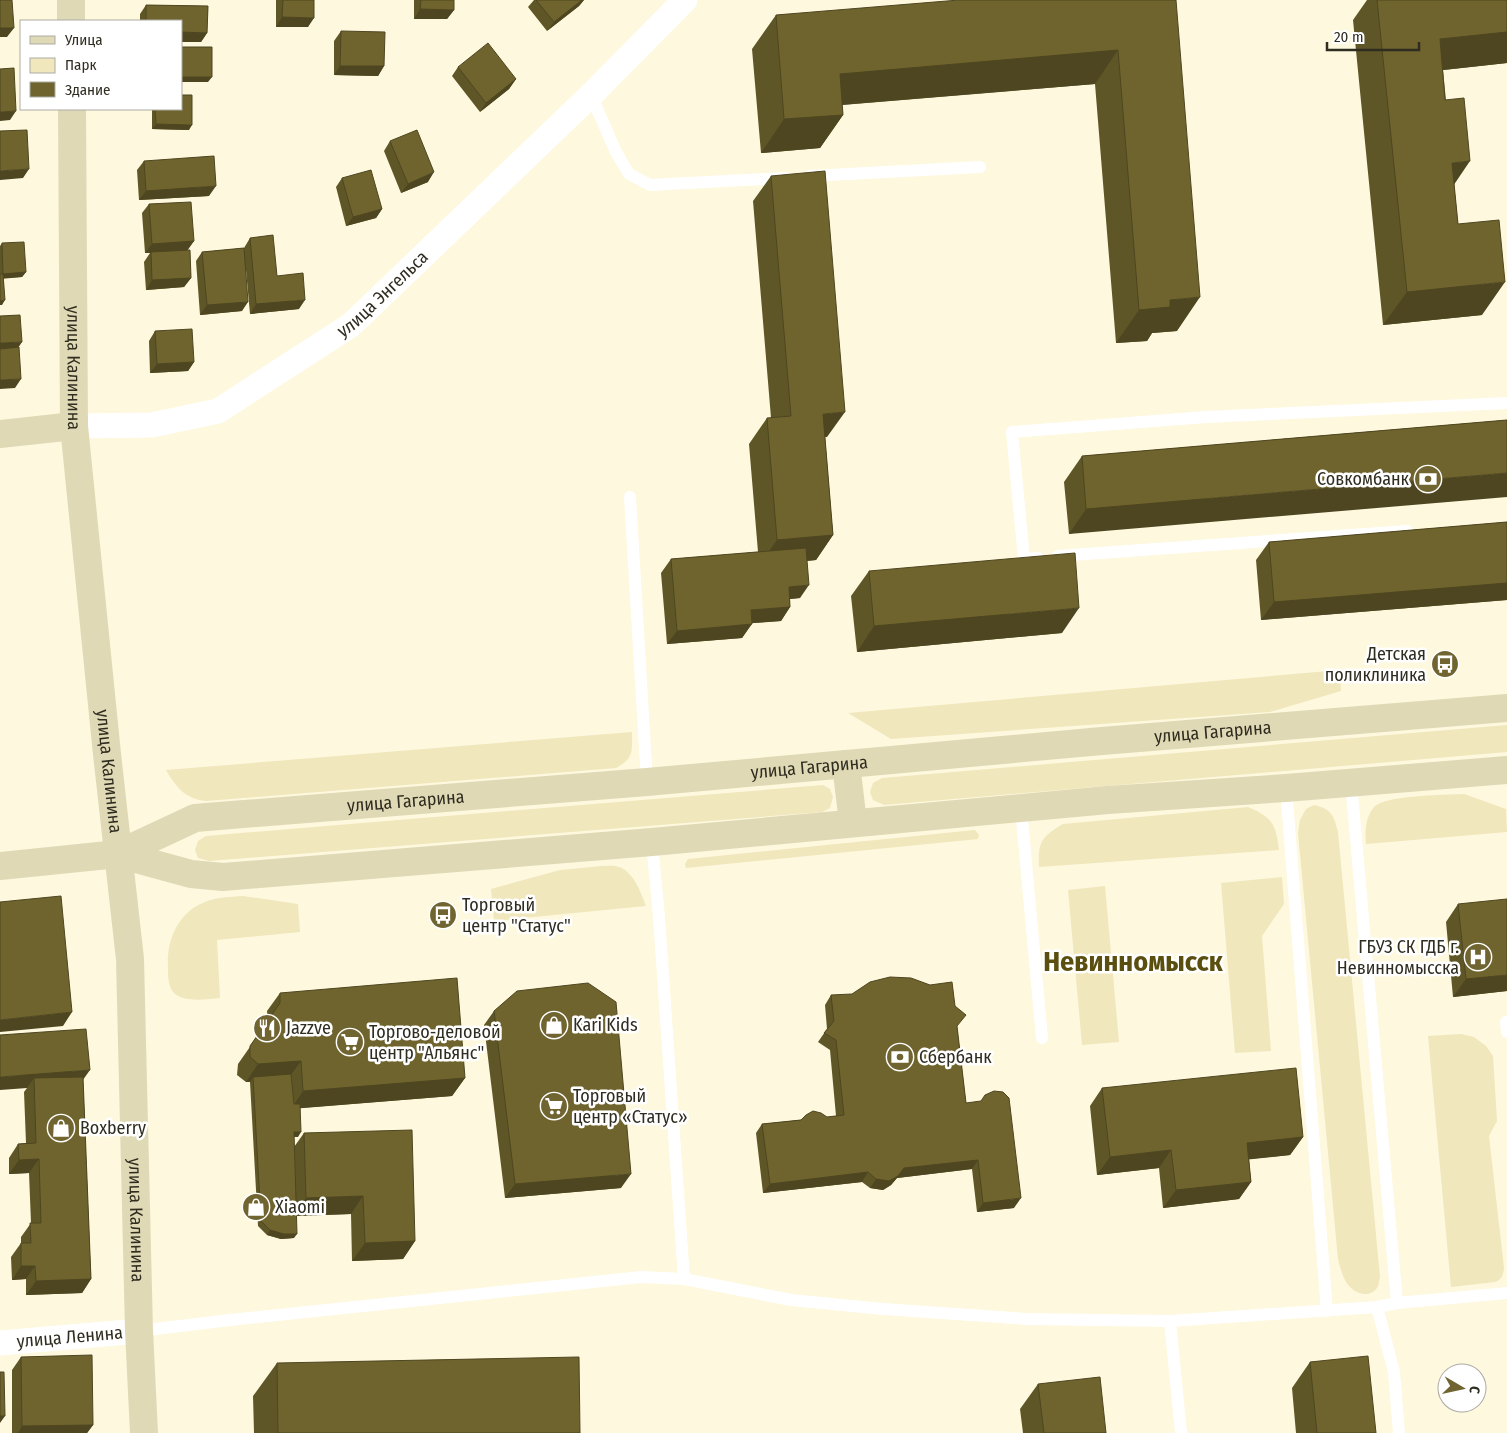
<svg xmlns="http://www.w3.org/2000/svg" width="1507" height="1433" viewBox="0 0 1507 1433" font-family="'Fira Sans Condensed',sans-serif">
<rect width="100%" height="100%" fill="#fef8de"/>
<path fill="#f0e7bd" d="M 1340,670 L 1341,691 L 1270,712 L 891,739 L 848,713 Z
M 1507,725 L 1507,752 L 884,805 L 873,800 L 870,792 L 873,783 L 882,778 Z
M 632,732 C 632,752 634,758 616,768 L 206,801 C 185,799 176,787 166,770 Z
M 823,785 L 830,789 L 833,797 L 830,808 L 822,812 L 209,861 L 198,858 L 195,850 L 198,841 L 206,836 Z
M 1464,794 L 1506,809 L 1507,832 L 1366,844 C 1365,832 1365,818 1374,807 C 1385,795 1446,795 1464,794 Z
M 1314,805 C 1332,809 1334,816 1338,832 L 1380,1277 C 1379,1280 1379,1286 1377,1288 C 1368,1300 1352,1292 1346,1282 C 1342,1275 1340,1267 1338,1259 L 1298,833 L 1300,820 L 1306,809 Z
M 1248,807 C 1272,817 1276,824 1279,850 L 1039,867 C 1038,842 1041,837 1063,824 Z
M 975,830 L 979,835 L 978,839 L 686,868 L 685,864 L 688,859 Z
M 602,866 C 607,866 614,865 619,867 C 634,872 641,893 646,906 L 494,921 L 491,889 L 560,870 Z
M 1282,877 L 1284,904 L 1262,936 L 1271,1051 L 1235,1053 L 1221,883 Z
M 1105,886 L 1119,1042 L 1082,1045 L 1068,890 Z
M 243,896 L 298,904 L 300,932 L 217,940 L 220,998 C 207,999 185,1003 174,993 C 168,987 168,976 168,968 C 166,941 178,912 205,902 C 217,897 230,897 243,896 Z
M 1461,1034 L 1474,1037 L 1486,1046 L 1493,1056 L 1497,1121 L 1489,1136 L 1504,1268 C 1503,1276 1502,1279 1495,1282 L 1451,1287 L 1428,1036 Z"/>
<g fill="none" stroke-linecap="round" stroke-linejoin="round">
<path stroke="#fff" stroke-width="12" d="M 591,95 L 616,152 L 629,174 L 650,185 L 785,178
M 810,176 L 980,167
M 630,497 L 647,782
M 1058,556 L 1407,531
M 1038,558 L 1024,559 L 1012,432 L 1206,417 L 1507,403
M 1351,782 L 1397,1303
M 1286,788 L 1327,1311
M 1021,808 L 1042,1038
M 652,842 L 659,917 L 684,1279
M 1506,1022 L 1507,1032
M 1377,1307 L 1394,1372 L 1399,1433
M 1170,1321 L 1181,1433
M 139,1331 L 230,1320 L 641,1277 L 684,1279 L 791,1300 L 883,1309 L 1028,1319 L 1170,1321 L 1377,1307 L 1397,1303 L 1507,1293"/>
<g stroke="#fff" stroke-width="25">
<path id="s1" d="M 74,426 L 152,425 L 218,411 L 351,325 L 591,95 L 685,0"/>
<path id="s2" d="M 0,1343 L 139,1331"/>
</g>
<g stroke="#e0d9b6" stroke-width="28">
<path d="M 71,0 L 71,21"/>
<path id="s3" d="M 72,109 L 74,426 L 107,754 L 130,959 L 139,1331 L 144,1433"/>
<path d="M 0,434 L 74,426"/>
<path d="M 846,764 L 853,823"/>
<path d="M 118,854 L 191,874 L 223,877 L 652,842 L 1108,800 L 1286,788 L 1507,770"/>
<path id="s4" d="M 0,866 L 118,854 L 195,818 L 219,816 L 647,782 L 1102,741 L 1507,708"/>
</g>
</g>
<path fill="#5f5628" d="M 276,0 L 314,0 L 308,27 L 276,27 Z
M 414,0 L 454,0 L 454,10 L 447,19 L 414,19 Z
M 534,0 L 584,0 L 579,6 L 547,31 L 528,7 Z
M 1176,0 L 1177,331 L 1152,333 L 1147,341 L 1116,343 L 1095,84 L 842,105 L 843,115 L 820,148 L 761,153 L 752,49 L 776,15 Z
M 1367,0 L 1507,0 L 1507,63 L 1443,70 L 1458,224 L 1482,315 L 1383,325 L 1353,20 Z
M 146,5 L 208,6 L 207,33 L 201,42 L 181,42 L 181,21 L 140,21 L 140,14 Z
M 341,31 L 384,66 L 378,76 L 334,75 L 334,41 Z
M 458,67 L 516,79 L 509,89 L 480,112 L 452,76 Z
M 152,109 L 181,109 L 189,130 L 152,129 Z
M 390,141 L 428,182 L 401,193 L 384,151 Z
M 144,161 L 209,196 L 139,200 L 137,170 Z
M 771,176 L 827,437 L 825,437 L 833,535 L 816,560 L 807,561 L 800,598 L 790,599 L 790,607 L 781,621 L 752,623 L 742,638 L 667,644 L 661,573 L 671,559 L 758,552 L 749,444 L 767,418 L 771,418 L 753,201 Z
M 342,178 L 382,209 L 376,218 L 346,226 L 336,187 Z
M 149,204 L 194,241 L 187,250 L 191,278 L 184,287 L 146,290 L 144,262 L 150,253 L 145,253 L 142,213 Z
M 250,238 L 277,276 L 299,309 L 250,314 L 246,270 L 242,311 L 200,315 L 196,261 L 202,252 L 244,248 Z
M 2,243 L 26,272 L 22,277 L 4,278 L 2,305 L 0,305 L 0,246 Z
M 155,331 L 194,362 L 188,371 L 150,373 L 149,341 Z
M 1507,420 L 1069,534 L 1064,482 L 1082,456 Z
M 1507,522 L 1507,600 L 1261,620 L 1256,560 L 1269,542 Z
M 869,571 L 1062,633 L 857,652 L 851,596 Z
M 1458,904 L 1507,991 L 1453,997 L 1446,922 Z
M 280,993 L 465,1078 L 452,1096 L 300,1108 L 298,1137 L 294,1137 L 294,1147 L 304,1133 L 415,1241 L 403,1259 L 352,1261 L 351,1214 L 297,1216 L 294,1238 L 281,1239 L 267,1235 L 258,1226 L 250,1082 L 246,1082 L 237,1075 L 238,1064 L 268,1021 L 267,1011 Z
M 831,995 L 957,1027 L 966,1103 L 1014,1208 L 977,1212 L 972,1169 L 897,1178 L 891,1185 L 883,1190 L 870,1188 L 862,1182 L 763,1193 L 756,1133 L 762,1124 L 836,1116 L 830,1050 L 818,1042 L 827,1029 L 825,1005 Z
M 494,1011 L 621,1188 L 505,1198 L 484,1025 Z
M 0,1035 L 83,1079 L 91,1279 L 82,1293 L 26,1295 L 26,1279 L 12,1280 L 11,1257 L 21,1243 L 21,1237 L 31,1223 L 29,1173 L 9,1174 L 9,1158 L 18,1144 L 26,1143 L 24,1092 L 27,1088 Z
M 1102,1088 L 1303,1137 L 1290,1155 L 1249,1159 L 1251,1182 L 1239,1199 L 1163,1208 L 1159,1168 L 1097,1175 L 1090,1106 Z
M 21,1357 L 93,1425 L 87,1433 L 12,1433 L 12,1370 Z
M 1310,1362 L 1376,1433 L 1296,1433 L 1292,1388 Z
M 277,1363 L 580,1433 L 254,1433 L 253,1396 Z
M 1038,1384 L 1106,1433 L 1023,1433 L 1020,1409 Z"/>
<path fill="#4e4620" d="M 582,0 L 584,0 L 579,6 L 547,31 L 554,22 Z
M 420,9 L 454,10 L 447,19 L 414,19 Z
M 282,17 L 314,18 L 308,27 L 276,27 Z
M 0,28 L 14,28 L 7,37 L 0,37 Z
M 181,32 L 207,33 L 201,42 L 181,42 Z
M 1507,32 L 1507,63 L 1416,73 L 1440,39 Z
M 1118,50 L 1095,84 L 816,107 L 840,74 Z
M 340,66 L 384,66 L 378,76 L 334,75 Z
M 181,77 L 212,77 L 208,82 L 181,82 Z
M 516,79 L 509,89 L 480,112 L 486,103 Z
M 16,111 L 10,120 L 0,121 L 0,112 Z
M 843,115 L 820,148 L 761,153 L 784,119 Z
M 156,124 L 192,125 L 189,130 L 152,129 Z
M 1470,161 L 1447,195 L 1452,163 Z
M 29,169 L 23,178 L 0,180 L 0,171 Z
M 434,172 L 428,182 L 401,193 L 408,184 Z
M 216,186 L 209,196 L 139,200 L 146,191 Z
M 382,209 L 376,218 L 346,226 L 353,217 Z
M 194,241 L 187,251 L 145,253 L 152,244 Z
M 26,272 L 22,277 L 0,279 L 3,274 Z
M 191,278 L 184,287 L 146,290 L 152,280 Z
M 1505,282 L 1482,315 L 1383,325 L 1407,292 Z
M 1200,297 L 1177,331 L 1152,333 L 1147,341 L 1116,343 L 1139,310 L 1170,300 Z
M 5,300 L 2,305 L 0,305 L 0,301 Z
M 305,300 L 299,309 L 250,314 L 256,304 Z
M 248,302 L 242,311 L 200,315 L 207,305 Z
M 22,342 L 16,351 L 0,352 L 0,343 Z
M 194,362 L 188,371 L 150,373 L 157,364 Z
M 21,379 L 15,388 L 0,389 L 0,380 Z
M 845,412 L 827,437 L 806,439 L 823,414 Z
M 1507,473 L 1507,497 L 1069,534 L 1086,509 Z
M 833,535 L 816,560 L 759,565 L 777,540 Z
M 1507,583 L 1507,600 L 1261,620 L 1274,602 Z
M 809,585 L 800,598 L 779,600 L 789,587 Z
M 790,607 L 781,621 L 741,624 L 751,610 Z
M 1079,608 L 1062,633 L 857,652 L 874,626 Z
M 752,624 L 742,638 L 667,644 L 677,631 Z
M 1507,975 L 1507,991 L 1453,997 L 1466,979 Z
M 72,1012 L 63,1026 L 0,1032 L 0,1020 Z
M 301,1061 L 288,1079 L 253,1077 L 250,1082 L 246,1082 L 258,1064 Z
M 90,1070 L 80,1084 L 34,1078 L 27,1088 L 0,1090 L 0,1077 Z
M 465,1078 L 452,1096 L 291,1109 L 303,1091 Z
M 294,1132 L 301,1132 L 298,1137 L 290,1136 Z
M 1303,1137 L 1290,1155 L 1234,1161 L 1247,1143 Z
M 1171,1150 L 1159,1168 L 1097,1175 L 1110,1157 Z
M 39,1159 L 29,1173 L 9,1174 L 19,1160 Z
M 978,1160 L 972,1169 L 897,1178 L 891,1185 L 883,1190 L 870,1188 L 876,1179 L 904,1168 Z
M 868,1172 L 862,1182 L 763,1193 L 770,1184 Z
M 631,1174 L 621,1188 L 505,1198 L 515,1184 Z
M 1251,1182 L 1239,1199 L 1163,1208 L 1176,1190 Z
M 363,1196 L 351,1214 L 293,1216 L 306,1198 Z
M 1021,1198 L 1014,1208 L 977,1212 L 983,1203 Z
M 270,1230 L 297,1234 L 294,1238 L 281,1239 L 267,1235 Z
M 415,1241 L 403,1259 L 352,1261 L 365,1243 Z
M 21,1266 L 35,1266 L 26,1279 L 12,1280 Z
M 91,1279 L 82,1293 L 26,1295 L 36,1281 Z
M 0,1416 L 5,1416 L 0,1423 Z
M 93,1425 L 87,1433 L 18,1433 L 22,1426 Z"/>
<path fill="#6f642e" stroke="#4e4620" d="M 0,0 L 12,0 L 14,28 L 0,28 Z
M 283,0 L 314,0 L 314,18 L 282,17 Z
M 421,0 L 454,0 L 454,10 L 420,9 Z
M 536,0 L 582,0 L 554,22 Z
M 959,0 L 1176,0 L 1200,297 L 1170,300 L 1170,307 L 1139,310 L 1118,50 L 840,74 L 843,115 L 784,119 L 776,15 Z
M 1377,0 L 1507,0 L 1507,32 L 1440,39 L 1445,100 L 1464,98 L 1470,161 L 1452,163 L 1458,224 L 1499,220 L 1505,282 L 1407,292 Z
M 146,5 L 208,6 L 207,33 L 181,32 L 181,21 L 146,21 Z
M 341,31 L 385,32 L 384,66 L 340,66 Z
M 488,43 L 516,79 L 486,103 L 458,67 Z
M 181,47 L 212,47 L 212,77 L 181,77 Z
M 14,68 L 16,111 L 0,112 L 0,69 Z
M 181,95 L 192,95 L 192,125 L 156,124 L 155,109 L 181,109 Z
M 27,130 L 29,169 L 0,171 L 0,131 Z
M 417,130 L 434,172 L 408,184 L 390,141 Z
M 214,156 L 216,186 L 146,191 L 144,161 Z
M 371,170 L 382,209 L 353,217 L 342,178 Z
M 825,171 L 845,412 L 823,414 L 833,535 L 777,540 L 767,418 L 791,416 L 771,176 Z
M 191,202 L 194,241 L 152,244 L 149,204 Z
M 273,235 L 277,276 L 303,273 L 305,300 L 256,304 L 250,238 Z
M 24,242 L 26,272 L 3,274 L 5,300 L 0,301 L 0,274 L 3,274 L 2,243 Z
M 244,248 L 248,302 L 207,305 L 202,252 Z
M 190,250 L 191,278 L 152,280 L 151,252 Z
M 20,315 L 22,342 L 0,343 L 0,316 Z
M 192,329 L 194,362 L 157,364 L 155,331 Z
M 19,347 L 21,379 L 0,380 L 0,349 Z
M 1507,420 L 1507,473 L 1086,509 L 1082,456 Z
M 1507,522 L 1507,583 L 1274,602 L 1269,542 Z
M 806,548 L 809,585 L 789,587 L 790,607 L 751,610 L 752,624 L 677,631 L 671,559 Z
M 1075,553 L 1079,608 L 874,626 L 869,571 Z
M 61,896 L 72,1012 L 0,1020 L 0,902 Z
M 1507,899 L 1507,975 L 1466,979 L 1458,904 Z
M 890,977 L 911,978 L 930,985 L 952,982 L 955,1006 L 966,1015 L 957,1026 L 966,1103 L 981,1101 L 985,1095 L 994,1091 L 1003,1092 L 1009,1098 L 1021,1198 L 983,1203 L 978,1160 L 904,1168 L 898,1176 L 889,1181 L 876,1179 L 868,1172 L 770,1184 L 762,1124 L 801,1120 L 806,1115 L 813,1111 L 821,1113 L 827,1117 L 844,1115 L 836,1040 L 824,1033 L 834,1021 L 831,995 L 852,994 L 870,982 Z
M 457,978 L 465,1078 L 303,1091 L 301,1061 L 258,1064 L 250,1057 L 250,1046 L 280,1003 L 280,993 Z
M 588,983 L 616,1002 L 631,1174 L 515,1184 L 494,1011 L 517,991 Z
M 86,1029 L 90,1070 L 0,1077 L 0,1035 Z
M 1296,1068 L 1303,1137 L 1247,1143 L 1251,1182 L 1176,1190 L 1171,1150 L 1110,1157 L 1102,1088 Z
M 291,1074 L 294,1104 L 300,1104 L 301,1132 L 294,1132 L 297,1234 L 284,1234 L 270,1230 L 261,1221 L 253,1077 Z
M 83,1077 L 91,1279 L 36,1281 L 35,1266 L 21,1266 L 21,1243 L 31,1243 L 30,1223 L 41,1223 L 39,1159 L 19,1160 L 18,1144 L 36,1143 L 34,1078 Z
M 412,1130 L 415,1241 L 365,1243 L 363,1196 L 306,1198 L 304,1133 Z
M 92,1355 L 93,1425 L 22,1426 L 21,1357 Z
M 1368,1356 L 1376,1433 L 1317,1433 L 1310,1362 Z
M 579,1357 L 580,1433 L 278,1433 L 277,1363 Z
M 0,1372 L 4,1372 L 5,1416 L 0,1416 Z
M 1100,1377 L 1106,1433 L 1044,1433 L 1038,1384 Z"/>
<defs>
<g id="bank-disc" transform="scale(1.4375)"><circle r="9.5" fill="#706431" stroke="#fff"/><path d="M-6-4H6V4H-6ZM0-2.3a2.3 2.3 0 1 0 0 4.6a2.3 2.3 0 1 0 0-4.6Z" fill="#fff"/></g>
<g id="bus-disc" transform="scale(1.4375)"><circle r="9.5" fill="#706431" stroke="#fff"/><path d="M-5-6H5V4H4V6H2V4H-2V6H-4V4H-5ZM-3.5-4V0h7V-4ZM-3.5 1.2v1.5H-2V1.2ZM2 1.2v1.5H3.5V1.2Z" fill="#fff"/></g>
<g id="hospital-disc" transform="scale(1.4375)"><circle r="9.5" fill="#706431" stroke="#fff"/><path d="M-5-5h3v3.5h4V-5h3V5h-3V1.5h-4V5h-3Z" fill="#fff"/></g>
<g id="shop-disc" transform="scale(1.4375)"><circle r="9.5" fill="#706431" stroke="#fff"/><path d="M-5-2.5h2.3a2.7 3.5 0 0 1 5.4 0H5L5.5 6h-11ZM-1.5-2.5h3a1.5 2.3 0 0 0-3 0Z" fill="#fff"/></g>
<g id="restaurant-disc" transform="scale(1.4375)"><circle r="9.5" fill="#706431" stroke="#fff"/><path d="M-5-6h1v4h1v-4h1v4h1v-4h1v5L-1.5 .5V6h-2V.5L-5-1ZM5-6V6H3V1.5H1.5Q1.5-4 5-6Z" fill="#fff"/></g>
<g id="supermarket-disc" transform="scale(1.4375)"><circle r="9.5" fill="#706431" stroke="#fff"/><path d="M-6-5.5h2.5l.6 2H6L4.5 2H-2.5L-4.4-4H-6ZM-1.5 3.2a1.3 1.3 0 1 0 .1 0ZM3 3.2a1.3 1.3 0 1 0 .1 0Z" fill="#fff"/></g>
</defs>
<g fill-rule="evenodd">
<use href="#bank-disc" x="1428" y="479"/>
<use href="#bus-disc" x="1445" y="664"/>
<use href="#bus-disc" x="443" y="915"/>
<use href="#hospital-disc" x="1478" y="957"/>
<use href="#shop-disc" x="554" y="1025"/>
<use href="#restaurant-disc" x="267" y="1028"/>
<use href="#supermarket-disc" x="350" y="1042"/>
<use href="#bank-disc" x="900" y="1057"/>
<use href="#supermarket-disc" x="554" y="1106"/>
<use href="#shop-disc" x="61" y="1128"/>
<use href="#shop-disc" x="256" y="1207"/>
</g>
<g text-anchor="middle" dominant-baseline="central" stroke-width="5" stroke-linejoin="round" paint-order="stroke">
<g font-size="18" fill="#2f2c20" stroke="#fff">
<text stroke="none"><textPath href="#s1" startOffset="348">улица Энгельса</textPath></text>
<text stroke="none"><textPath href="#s3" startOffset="259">улица Калинина</textPath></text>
<text stroke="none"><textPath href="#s4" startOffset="1225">улица Гагарина</textPath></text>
<text stroke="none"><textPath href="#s4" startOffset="820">улица Гагарина</textPath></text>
<text stroke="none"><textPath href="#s3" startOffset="664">улица Калинина</textPath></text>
<text stroke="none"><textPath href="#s4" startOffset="415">улица Гагарина</textPath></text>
<text stroke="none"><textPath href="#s3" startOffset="1114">улица Калинина</textPath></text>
<text stroke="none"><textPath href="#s2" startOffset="70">улица Ленина</textPath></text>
</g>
<g font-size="18" fill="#2f2c20" stroke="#fff" text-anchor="start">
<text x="1409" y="479" text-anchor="end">Совкомбанк</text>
<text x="1426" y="654" text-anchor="end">Детская<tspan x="1426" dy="21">поликлиника</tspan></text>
<text x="462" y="905">Торговый<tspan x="462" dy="21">центр "Статус"</tspan></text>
<text x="1459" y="947" text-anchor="end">ГБУЗ СК ГДБ г.<tspan x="1459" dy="21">Невинномысска</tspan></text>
<text x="573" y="1025">Kari Kids</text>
<text x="286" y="1028">Jazzve</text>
<text x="369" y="1032">Торгово-деловой<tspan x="369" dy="21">центр "Альянс"</tspan></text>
<text x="919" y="1057">Сбербанк</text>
<text x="573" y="1096">Торговый<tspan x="573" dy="21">центр «Статус»</tspan></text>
<text x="80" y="1128">Boxberry</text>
<text x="275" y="1207">Xiaomi</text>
</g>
<g font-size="28" font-weight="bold" fill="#5b4f10" stroke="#fff">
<text x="1133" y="961">Невинномысск</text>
</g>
</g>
<rect x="20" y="20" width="162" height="90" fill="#ffffff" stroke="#acaba6"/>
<rect x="30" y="36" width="25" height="8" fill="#e0d9b6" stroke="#acaba6"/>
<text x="65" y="45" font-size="15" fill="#2f2c20">Улица</text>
<rect x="30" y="58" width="25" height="15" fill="#f0e7bd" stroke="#acaba6"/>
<text x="65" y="70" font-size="15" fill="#2f2c20">Парк</text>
<rect x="30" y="82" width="25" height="15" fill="#6f642e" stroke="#acaba6"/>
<text x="65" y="95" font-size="15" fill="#2f2c20">Здание</text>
<g transform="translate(1462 1388) rotate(99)"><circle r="24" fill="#ffffff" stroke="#acaba6"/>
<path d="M0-4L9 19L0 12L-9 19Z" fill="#706431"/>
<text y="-8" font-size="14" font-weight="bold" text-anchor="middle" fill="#2f2c20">С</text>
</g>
<path d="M1327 42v8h92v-8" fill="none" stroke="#2f2c20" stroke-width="2.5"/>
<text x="1334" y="42" font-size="15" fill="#2f2c20" stroke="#ffffff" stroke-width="4" paint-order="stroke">20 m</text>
</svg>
